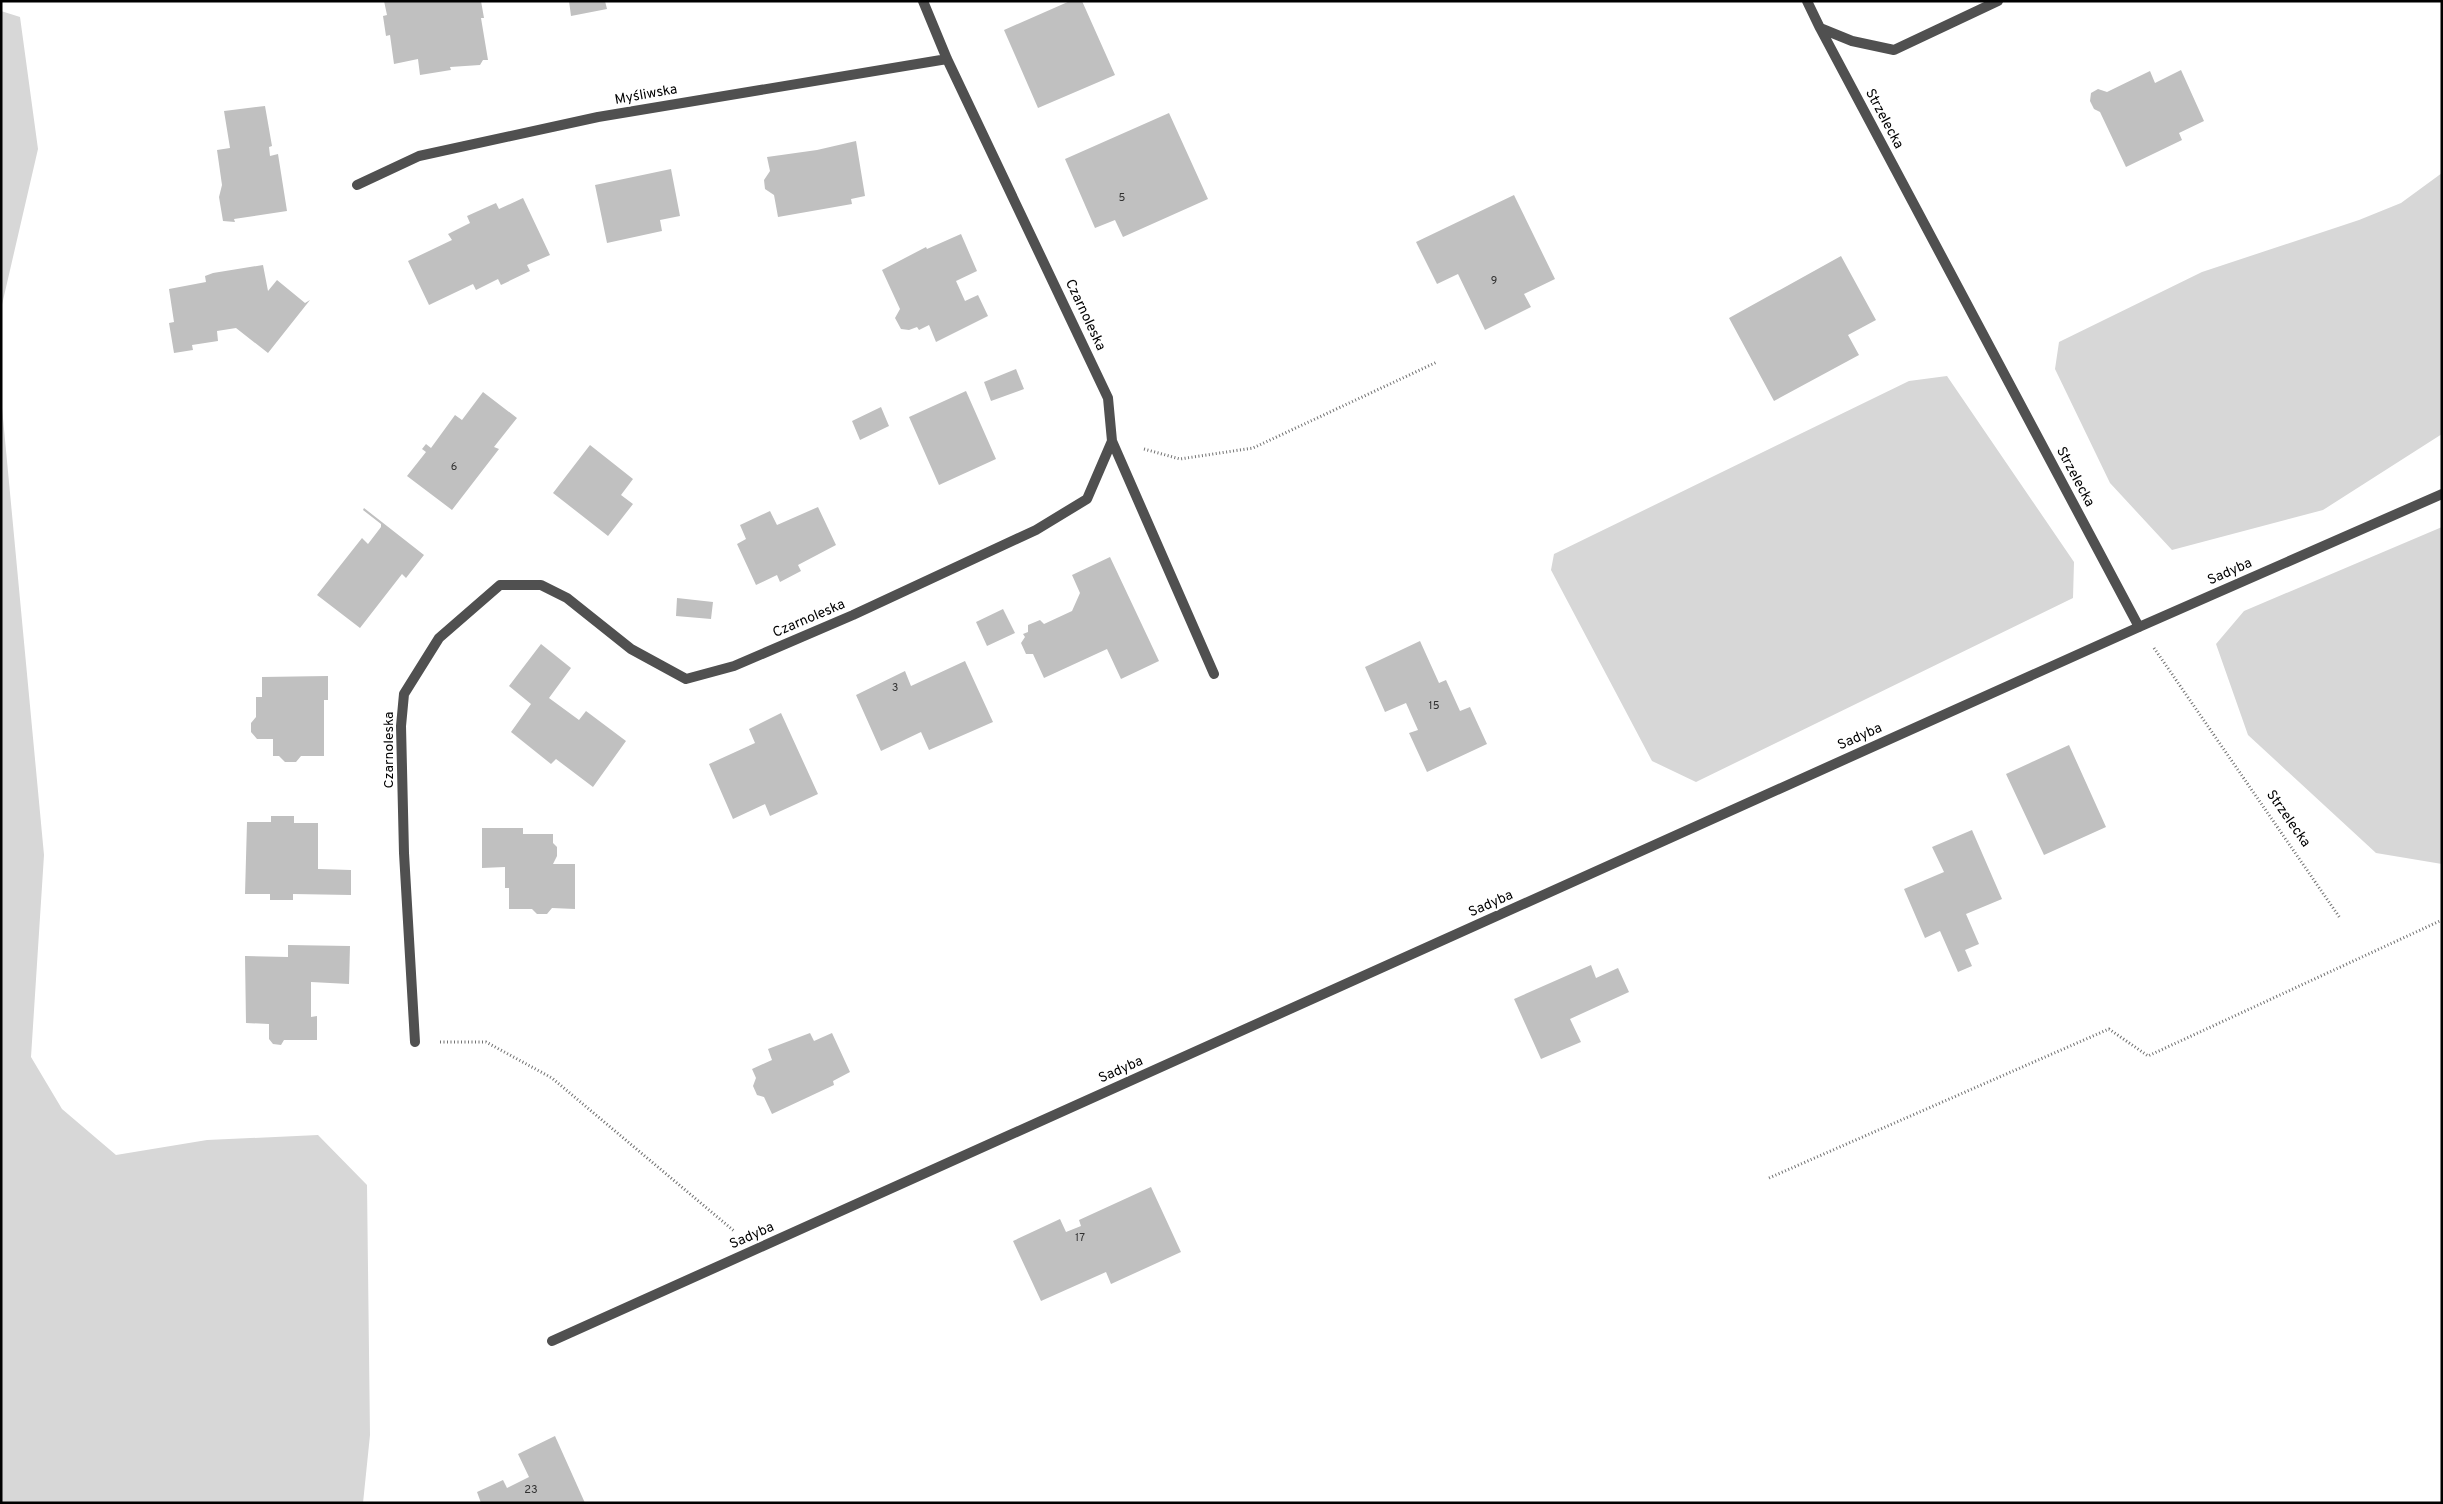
<svg xmlns="http://www.w3.org/2000/svg" width="2443" height="1504" viewBox="0 0 2443 1504" font-family="Overpass,sans-serif">
<rect width="100%" height="100%" fill="#fff"/>
<path fill="#d7d7d7" d="M 1,11 L 20,17 L 38,149 L 1,309 Z
M 2442,173 L 2442,434 L 2323,510 L 2172,550 L 2110,483 L 2055,369 L 2059,342 L 2202,272 L 2359,220 L 2401,203 Z
M 1947,376 L 2074,562 L 2073,598 L 1696,782 L 1652,761 L 1551,570 L 1554,554 L 1909,381 Z
M 1,397 L 44,855 L 31,1057 L 62,1109 L 116,1155 L 207,1140 L 318,1135 L 367,1185 L 370,1435 L 363,1503 L 1,1503 Z
M 2442,527 L 2442,864 L 2376,853 L 2248,735 L 2216,644 L 2244,611 Z"/>
<path fill="#c0c0c0" d="M 384,1 L 481,1 L 484,18 L 481,18 L 488,60 L 483,60 L 480,65 L 450,67 L 451,70 L 420,75 L 418,59 L 394,64 L 390,35 L 386,36 L 383,16 L 387,15 Z
M 569,1 L 605,1 L 607,9 L 571,16 Z
M 1070,1 L 1082,1 L 1115,75 L 1038,108 L 1004,30 Z
M 2181,70 L 2204,121 L 2179,133 L 2182,140 L 2126,167 L 2100,112 L 2094,109 L 2090,101 L 2091,93 L 2098,89 L 2107,92 L 2150,71 L 2155,83 Z
M 265,106 L 272,146 L 269,147 L 270,156 L 278,154 L 287,211 L 234,219 L 235,222 L 223,221 L 219,197 L 222,185 L 217,150 L 230,148 L 224,111 Z
M 1169,113 L 1208,199 L 1123,237 L 1115,220 L 1095,228 L 1065,159 Z
M 856,141 L 865,196 L 851,199 L 852,204 L 778,217 L 774,195 L 765,189 L 764,180 L 770,171 L 767,157 L 817,150 Z
M 671,169 L 680,216 L 660,220 L 662,231 L 607,243 L 595,185 Z
M 1514,195 L 1555,279 L 1524,294 L 1531,307 L 1485,330 L 1458,274 L 1437,284 L 1416,242 Z
M 523,198 L 550,255 L 527,265 L 530,271 L 501,285 L 498,279 L 476,290 L 473,284 L 429,305 L 408,261 L 452,240 L 448,234 L 470,223 L 467,216 L 496,203 L 499,209 Z
M 961,234 L 977,271 L 956,281 L 965,301 L 978,295 L 988,316 L 936,342 L 929,325 L 919,330 L 917,327 L 909,330 L 901,329 L 895,318 L 900,309 L 882,270 L 926,247 L 927,249 Z
M 1841,256 L 1876,320 L 1848,335 L 1859,355 L 1774,401 L 1729,318 Z
M 263,265 L 268,291 L 277,280 L 305,303 L 310,300 L 268,353 L 236,328 L 217,331 L 218,341 L 192,345 L 193,350 L 174,353 L 169,323 L 174,322 L 169,289 L 206,282 L 205,276 L 213,273 Z
M 1016,369 L 1024,389 L 991,401 L 984,382 Z
M 966,391 L 996,459 L 939,485 L 909,417 Z
M 483,392 L 517,418 L 494,447 L 499,449 L 452,510 L 407,476 L 426,452 L 422,449 L 426,444 L 431,448 L 455,415 L 462,420 Z
M 881,407 L 889,426 L 860,440 L 852,421 Z
M 590,445 L 633,479 L 621,495 L 633,504 L 608,536 L 553,493 Z
M 818,507 L 836,545 L 798,565 L 801,571 L 780,582 L 777,575 L 756,585 L 737,544 L 746,539 L 740,525 L 770,511 L 777,525 Z
M 364,508 L 424,555 L 406,578 L 402,574 L 360,628 L 317,595 L 362,538 L 368,544 L 381,527 L 381,524 L 363,510 Z
M 1110,557 L 1159,661 L 1121,679 L 1107,649 L 1044,678 L 1033,654 L 1026,654 L 1021,643 L 1025,637 L 1023,634 L 1028,632 L 1028,625 L 1040,620 L 1044,624 L 1072,611 L 1080,593 L 1072,575 Z
M 677,598 L 713,602 L 711,619 L 676,616 Z
M 1003,609 L 1015,633 L 987,646 L 976,622 Z
M 1420,641 L 1439,683 L 1446,680 L 1460,711 L 1470,707 L 1487,744 L 1427,772 L 1409,733 L 1418,730 L 1406,703 L 1385,712 L 1365,667 Z
M 541,644 L 571,668 L 549,698 L 579,720 L 586,711 L 626,741 L 593,787 L 556,759 L 551,764 L 511,732 L 531,704 L 509,686 Z
M 965,661 L 993,722 L 929,750 L 921,732 L 881,751 L 856,695 L 905,671 L 911,686 Z
M 328,676 L 328,700 L 324,700 L 324,756 L 301,756 L 296,762 L 285,762 L 279,756 L 273,756 L 273,739 L 257,739 L 251,732 L 251,723 L 256,717 L 256,697 L 262,697 L 262,677 Z
M 781,713 L 818,794 L 770,816 L 765,804 L 733,819 L 709,764 L 755,743 L 749,729 Z
M 2069,745 L 2106,827 L 2044,855 L 2006,774 Z
M 271,816 L 294,816 L 294,823 L 318,823 L 318,869 L 351,870 L 351,895 L 293,894 L 293,900 L 270,900 L 270,894 L 245,894 L 247,822 L 271,822 Z
M 482,828 L 523,828 L 523,834 L 553,834 L 553,843 L 557,847 L 557,856 L 553,864 L 575,864 L 575,909 L 552,908 L 547,914 L 537,914 L 532,909 L 509,909 L 509,888 L 505,888 L 505,867 L 482,868 Z
M 1972,830 L 2002,899 L 1966,914 L 1979,944 L 1965,950 L 1972,966 L 1958,972 L 1940,931 L 1925,938 L 1904,889 L 1944,872 L 1932,847 Z
M 288,945 L 350,946 L 349,984 L 311,982 L 311,1017 L 317,1016 L 317,1040 L 284,1040 L 281,1045 L 273,1044 L 269,1039 L 269,1024 L 246,1023 L 245,956 L 288,957 Z
M 1591,965 L 1596,978 L 1618,968 L 1629,992 L 1570,1019 L 1581,1042 L 1541,1059 L 1514,999 Z
M 810,1033 L 814,1041 L 832,1033 L 850,1072 L 833,1081 L 834,1085 L 772,1114 L 764,1097 L 757,1095 L 753,1086 L 756,1078 L 752,1069 L 772,1060 L 768,1049 Z
M 1151,1187 L 1181,1252 L 1111,1284 L 1106,1272 L 1041,1301 L 1013,1241 L 1060,1219 L 1066,1232 L 1081,1226 L 1079,1220 Z
M 555,1436 L 585,1503 L 481,1503 L 477,1492 L 503,1480 L 507,1488 L 529,1477 L 518,1454 Z"/>
<g fill="none" stroke-linecap="round" stroke-linejoin="round">
<path stroke="#727272" stroke-width="3" stroke-dasharray="1 2.5" stroke-linecap="butt" d="M 1144,449 L 1180,459 L 1253,448 L 1437,362
M 2154,648 L 2340,918
M 440,1042 L 486,1042 L 552,1078 L 734,1231
M 1769,1178 L 2109,1029 L 2148,1056 L 2442,920"/>
<path stroke="#505050" stroke-width="10" d="M 1807,1 L 1820,28 L 1852,41 L 1894,50 L 1998,1
M 1820,28 L 2139,627
M 357,185 L 419,156 L 598,117 L 947,59
M 1112,441 L 1214,674
M 415,1042 L 404,853 L 401,726 L 404,694 L 439,638 L 500,585 L 541,585 L 567,598 L 631,649 L 686,679 L 734,666 L 853,615 L 1036,530 L 1087,499 L 1112,441 L 1108,398 L 947,59 L 923,1
M 552,1341 L 2139,627 L 2442,494"/>
</g>
<g text-anchor="middle" dominant-baseline="central" stroke-width="4.5" stroke-linejoin="round" paint-order="stroke">
<g font-size="11" fill="#303030">
<text x="1122" y="198">5</text>
<text x="1494" y="281">9</text>
<text x="454" y="467">6</text>
<text x="895" y="688">3</text>
<text x="1434" y="706">15</text>
<text x="1080" y="1238">17</text>
<text x="531" y="1490">23</text>
</g>
<g font-size="14" fill="#000" stroke="#fff">
<text transform="translate(646 95) rotate(-10)">Myśliwska</text>
<text transform="translate(1884 119) rotate(62)">Strzelecka</text>
<text transform="translate(1085 315) rotate(65)">Czarnoleska</text>
<text transform="translate(2075 477) rotate(62)">Strzelecka</text>
<text transform="translate(2230 572) rotate(-24)">Sadyba</text>
<text transform="translate(809 619) rotate(-23)">Czarnoleska</text>
<text transform="translate(1860 737) rotate(-24)">Sadyba</text>
<text transform="translate(389 750) rotate(-90)">Czarnoleska</text>
<text transform="translate(2288 819) rotate(55)">Strzelecka</text>
<text transform="translate(1491 904) rotate(-24)">Sadyba</text>
<text transform="translate(1121 1070) rotate(-24)">Sadyba</text>
<text transform="translate(752 1236) rotate(-24)">Sadyba</text>
</g>
</g>
<rect width="2443" height="1504" fill="none" stroke="#000000" stroke-width="5"/>
</svg>
